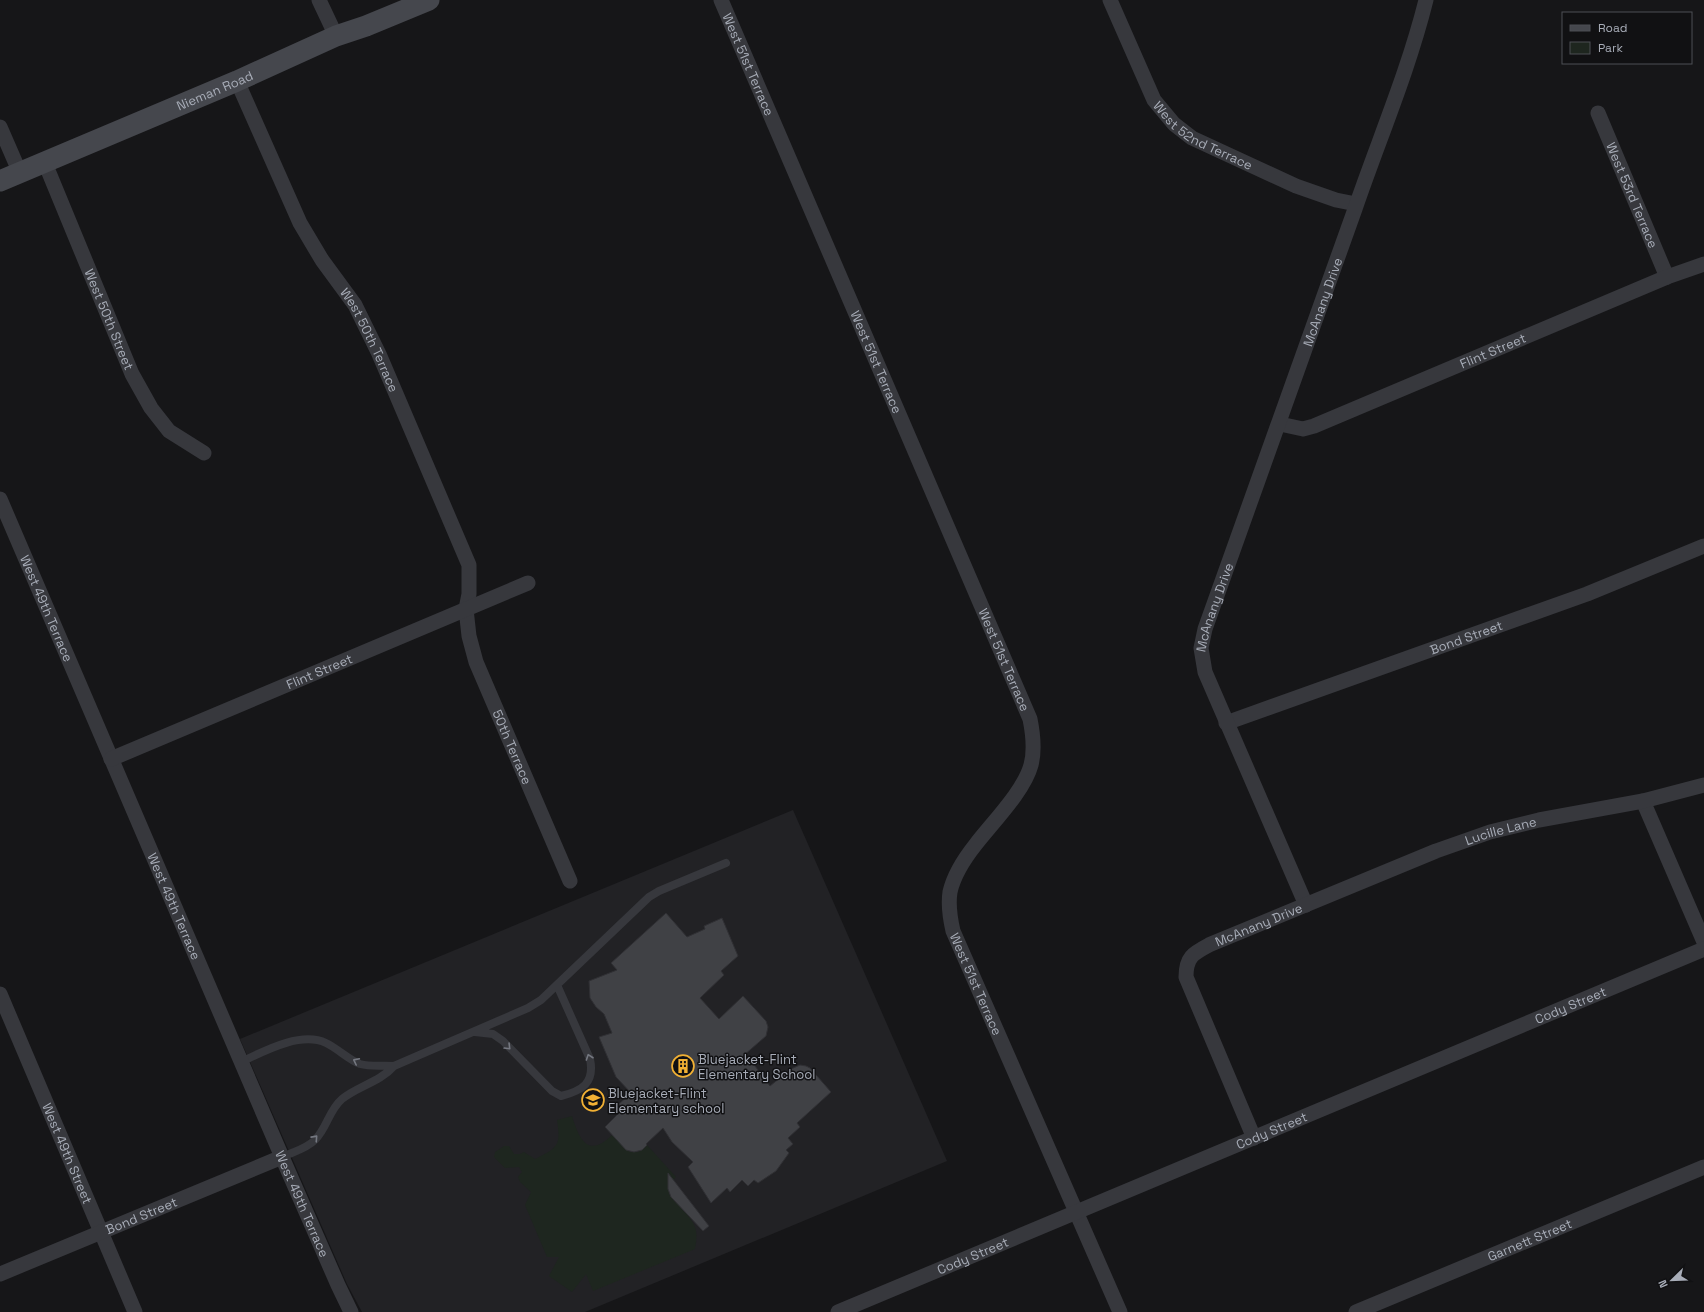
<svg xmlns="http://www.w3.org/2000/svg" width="1704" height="1312" viewBox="0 0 1704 1312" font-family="'Space Grotesk',sans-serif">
<rect width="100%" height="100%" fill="#161618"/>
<path fill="#222225" d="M 793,810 L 947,1161 L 585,1312 L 362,1312 L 347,1284 L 240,1039 Z"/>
<path fill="#1e261f" d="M 572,1116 C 579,1139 588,1159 612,1135 L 630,1152 L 638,1152 L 647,1145 L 676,1177 L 670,1183 L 669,1194 L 676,1203 L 678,1201 L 682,1205 L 680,1207 C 695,1223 699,1227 695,1249 L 593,1291 L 586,1274 L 572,1292 L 549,1276 L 559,1257 L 547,1257 L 525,1205 L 531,1192 L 520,1182 L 518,1177 L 522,1172 L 519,1167 L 505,1168 L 494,1157 L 495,1152 L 504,1146 L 509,1146 L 514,1154 L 520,1154 L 524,1152 L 535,1159 C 558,1147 561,1146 557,1120 Z"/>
<path fill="#404145" stroke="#303034" d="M 666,913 L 687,937 L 705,929 L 704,926 L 722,918 L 738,956 L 721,971 L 724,975 L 700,998 L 719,1019 L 743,996 L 766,1021 L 768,1027 L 766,1036 L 743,1056 L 755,1066 L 770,1086 L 791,1069 L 800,1065 L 806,1066 L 810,1068 L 831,1092 L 797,1123 L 800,1127 L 788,1138 L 793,1144 L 786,1150 L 789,1153 L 776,1171 L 758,1183 L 754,1180 L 748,1186 L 742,1180 L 730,1192 L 727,1188 L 711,1203 L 688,1167 L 693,1162 L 672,1142 L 663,1128 L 646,1144 L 647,1145 L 642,1150 L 634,1152 L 626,1150 L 605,1127 L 623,1109 L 619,1104 L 631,1093 L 616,1077 L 599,1037 L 612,1033 L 604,1014 L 596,1007 L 590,998 L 589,981 L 617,970 L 611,963 Z
M 668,1173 L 709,1226 L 703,1231 L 671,1197 L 668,1189 Z"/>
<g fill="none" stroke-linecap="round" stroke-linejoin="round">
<path stroke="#37383d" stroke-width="8" d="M 475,1032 L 493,1034 L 503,1041 L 552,1091 L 561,1096 C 582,1091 595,1083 590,1059 L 557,985
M 241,1062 C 264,1051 301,1031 326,1043 C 337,1048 349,1060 360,1064 C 371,1067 383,1065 394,1066
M 282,1157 C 293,1152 306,1149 315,1140 C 327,1128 329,1110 342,1099 C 358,1086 380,1082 394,1066 L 528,1008 L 541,1000 L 649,897 L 659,891 L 726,863"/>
<g stroke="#37383d" stroke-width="15">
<path d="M 319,0 L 336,36"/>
<path id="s1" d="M 721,0 L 1030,719 C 1033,734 1035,750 1031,765 C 1024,791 993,822 976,844 C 964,859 954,874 950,892 C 948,905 950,918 953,931 L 1120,1312"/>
<path id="s2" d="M 1110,0 L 1154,100 L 1174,124 L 1192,138 L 1296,186 L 1336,200 L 1356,204"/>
<path id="s3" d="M 237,81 L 300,223 L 322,260 L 355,305 L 379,354 L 469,565 L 469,594 L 466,609 L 469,636 L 476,662 L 570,881"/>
<path id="s4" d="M 1598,113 L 1667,277"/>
<path d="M 0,127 L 20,173"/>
<path id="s5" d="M 45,163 L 132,374 L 151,408 L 169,431 L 204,453"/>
<path id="s6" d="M 1280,424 L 1303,429 L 1314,426 L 1667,277 L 1704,264"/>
<path id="s7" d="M 0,499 L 282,1157 L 338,1285 L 351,1312"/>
<path id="s8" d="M 1226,723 L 1587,594 L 1704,546"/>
<path id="s9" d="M 111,759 L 528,583"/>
<path d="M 1643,801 L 1704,942"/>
<path id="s10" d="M 1306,905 L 1205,672 L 1201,648 L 1205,629 C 1256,489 1306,349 1355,209 C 1379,139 1408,72 1426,0"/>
<path id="s11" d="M 0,994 L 135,1312"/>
<path id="s12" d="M 1254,1138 L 1186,977 C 1186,956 1194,953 1211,944 L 1436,851 L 1490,832 L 1539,820 L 1643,801 L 1704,785"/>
<path id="s13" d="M 0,1274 L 282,1157"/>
<path id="s14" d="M 838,1312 L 1704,949"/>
<path id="s15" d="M 1356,1312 L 1704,1167"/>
</g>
<path stroke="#45474d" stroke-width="21" id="s16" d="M 0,181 L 237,81 L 336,36 L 366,26 L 429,0"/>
</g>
<defs><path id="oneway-chevron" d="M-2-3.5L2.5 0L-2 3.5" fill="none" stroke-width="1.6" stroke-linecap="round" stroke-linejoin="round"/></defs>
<g stroke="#757881">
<use href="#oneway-chevron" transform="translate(508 1047) rotate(45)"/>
<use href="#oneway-chevron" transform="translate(589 1057) rotate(-109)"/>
<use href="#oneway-chevron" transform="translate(356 1061) rotate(-153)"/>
<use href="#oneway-chevron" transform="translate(315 1138) rotate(-48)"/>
</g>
<defs>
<g id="building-ring" transform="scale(1.15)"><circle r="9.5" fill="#111113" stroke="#f2b134" stroke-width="1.5"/><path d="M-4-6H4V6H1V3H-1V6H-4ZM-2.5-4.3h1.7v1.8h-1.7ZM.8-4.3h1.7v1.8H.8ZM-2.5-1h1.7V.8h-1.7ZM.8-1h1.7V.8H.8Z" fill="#f2b134"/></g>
<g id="school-ring" transform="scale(1.15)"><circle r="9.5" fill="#111113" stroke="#f2b134" stroke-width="1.5"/><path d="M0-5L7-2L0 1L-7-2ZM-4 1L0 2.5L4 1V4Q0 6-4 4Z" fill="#f2b134"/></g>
</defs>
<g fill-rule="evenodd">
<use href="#building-ring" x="683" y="1066"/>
<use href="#school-ring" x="593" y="1100"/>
</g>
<g text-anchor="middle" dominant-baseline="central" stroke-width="3" stroke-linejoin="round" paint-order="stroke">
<g font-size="13" fill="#a8adb8" stroke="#111113">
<text stroke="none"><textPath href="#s1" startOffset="70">West 51st Terrace</textPath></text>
<text stroke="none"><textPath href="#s16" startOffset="233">Nieman Road</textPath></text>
<text stroke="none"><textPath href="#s2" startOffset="171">West 52nd Terrace</textPath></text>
<text stroke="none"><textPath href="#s4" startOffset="89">West 53rd Terrace</textPath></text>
<text stroke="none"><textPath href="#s10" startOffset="645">McAnany Drive</textPath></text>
<text stroke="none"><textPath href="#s5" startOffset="169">West 50th Street</textPath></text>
<text stroke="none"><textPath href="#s3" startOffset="292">West 50th Terrace</textPath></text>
<text stroke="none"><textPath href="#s6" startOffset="229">Flint Street</textPath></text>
<text stroke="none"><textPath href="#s1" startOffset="394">West 51st Terrace</textPath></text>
<text stroke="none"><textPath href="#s7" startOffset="119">West 49th Terrace</textPath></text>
<text stroke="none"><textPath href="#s10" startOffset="321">McAnany Drive</textPath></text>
<text stroke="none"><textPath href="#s8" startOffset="255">Bond Street</textPath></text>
<text stroke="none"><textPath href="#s1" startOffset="718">West 51st Terrace</textPath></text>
<text stroke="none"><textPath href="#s9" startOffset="226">Flint Street</textPath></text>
<text stroke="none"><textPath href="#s3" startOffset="729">50th Terrace</textPath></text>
<text stroke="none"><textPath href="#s12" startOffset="531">Lucille Lane</textPath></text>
<text stroke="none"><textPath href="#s7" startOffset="443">West 49th Terrace</textPath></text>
<text stroke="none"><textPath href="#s12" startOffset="271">McAnany Drive</textPath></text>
<text stroke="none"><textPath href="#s1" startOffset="1078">West 51st Terrace</textPath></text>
<text stroke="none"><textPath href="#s14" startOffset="794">Cody Street</textPath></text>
<text stroke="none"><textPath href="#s14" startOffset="470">Cody Street</textPath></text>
<text stroke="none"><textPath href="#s11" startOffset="173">West 49th Street</textPath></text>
<text stroke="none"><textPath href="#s7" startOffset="767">West 49th Terrace</textPath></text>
<text stroke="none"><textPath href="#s13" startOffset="153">Bond Street</textPath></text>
<text stroke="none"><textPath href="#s15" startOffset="188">Garnett Street</textPath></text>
<text stroke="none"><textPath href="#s14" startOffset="146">Cody Street</textPath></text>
</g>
<g font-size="13" fill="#a8adb8" stroke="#111113" text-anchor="start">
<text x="698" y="1059">Bluejacket-Flint<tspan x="698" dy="15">Elementary School</tspan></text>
<text x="608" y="1093">Bluejacket-Flint<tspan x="608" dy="15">Elementary school</tspan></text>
</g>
</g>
<rect x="1562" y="12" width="130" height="52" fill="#111113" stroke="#4d4f55"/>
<rect x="1570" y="25" width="20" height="6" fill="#45474d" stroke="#4d4f55"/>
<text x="1598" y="32" font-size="12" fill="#a8adb8">Road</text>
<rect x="1570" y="42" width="20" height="12" fill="#1e261f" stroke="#4d4f55"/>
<text x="1598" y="52" font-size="12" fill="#a8adb8">Park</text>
<g transform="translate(1672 1280) rotate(247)" stroke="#111113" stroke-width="3" paint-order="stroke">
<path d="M0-3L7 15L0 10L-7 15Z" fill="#a8adb8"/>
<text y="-6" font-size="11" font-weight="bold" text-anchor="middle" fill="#a8adb8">N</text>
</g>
</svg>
